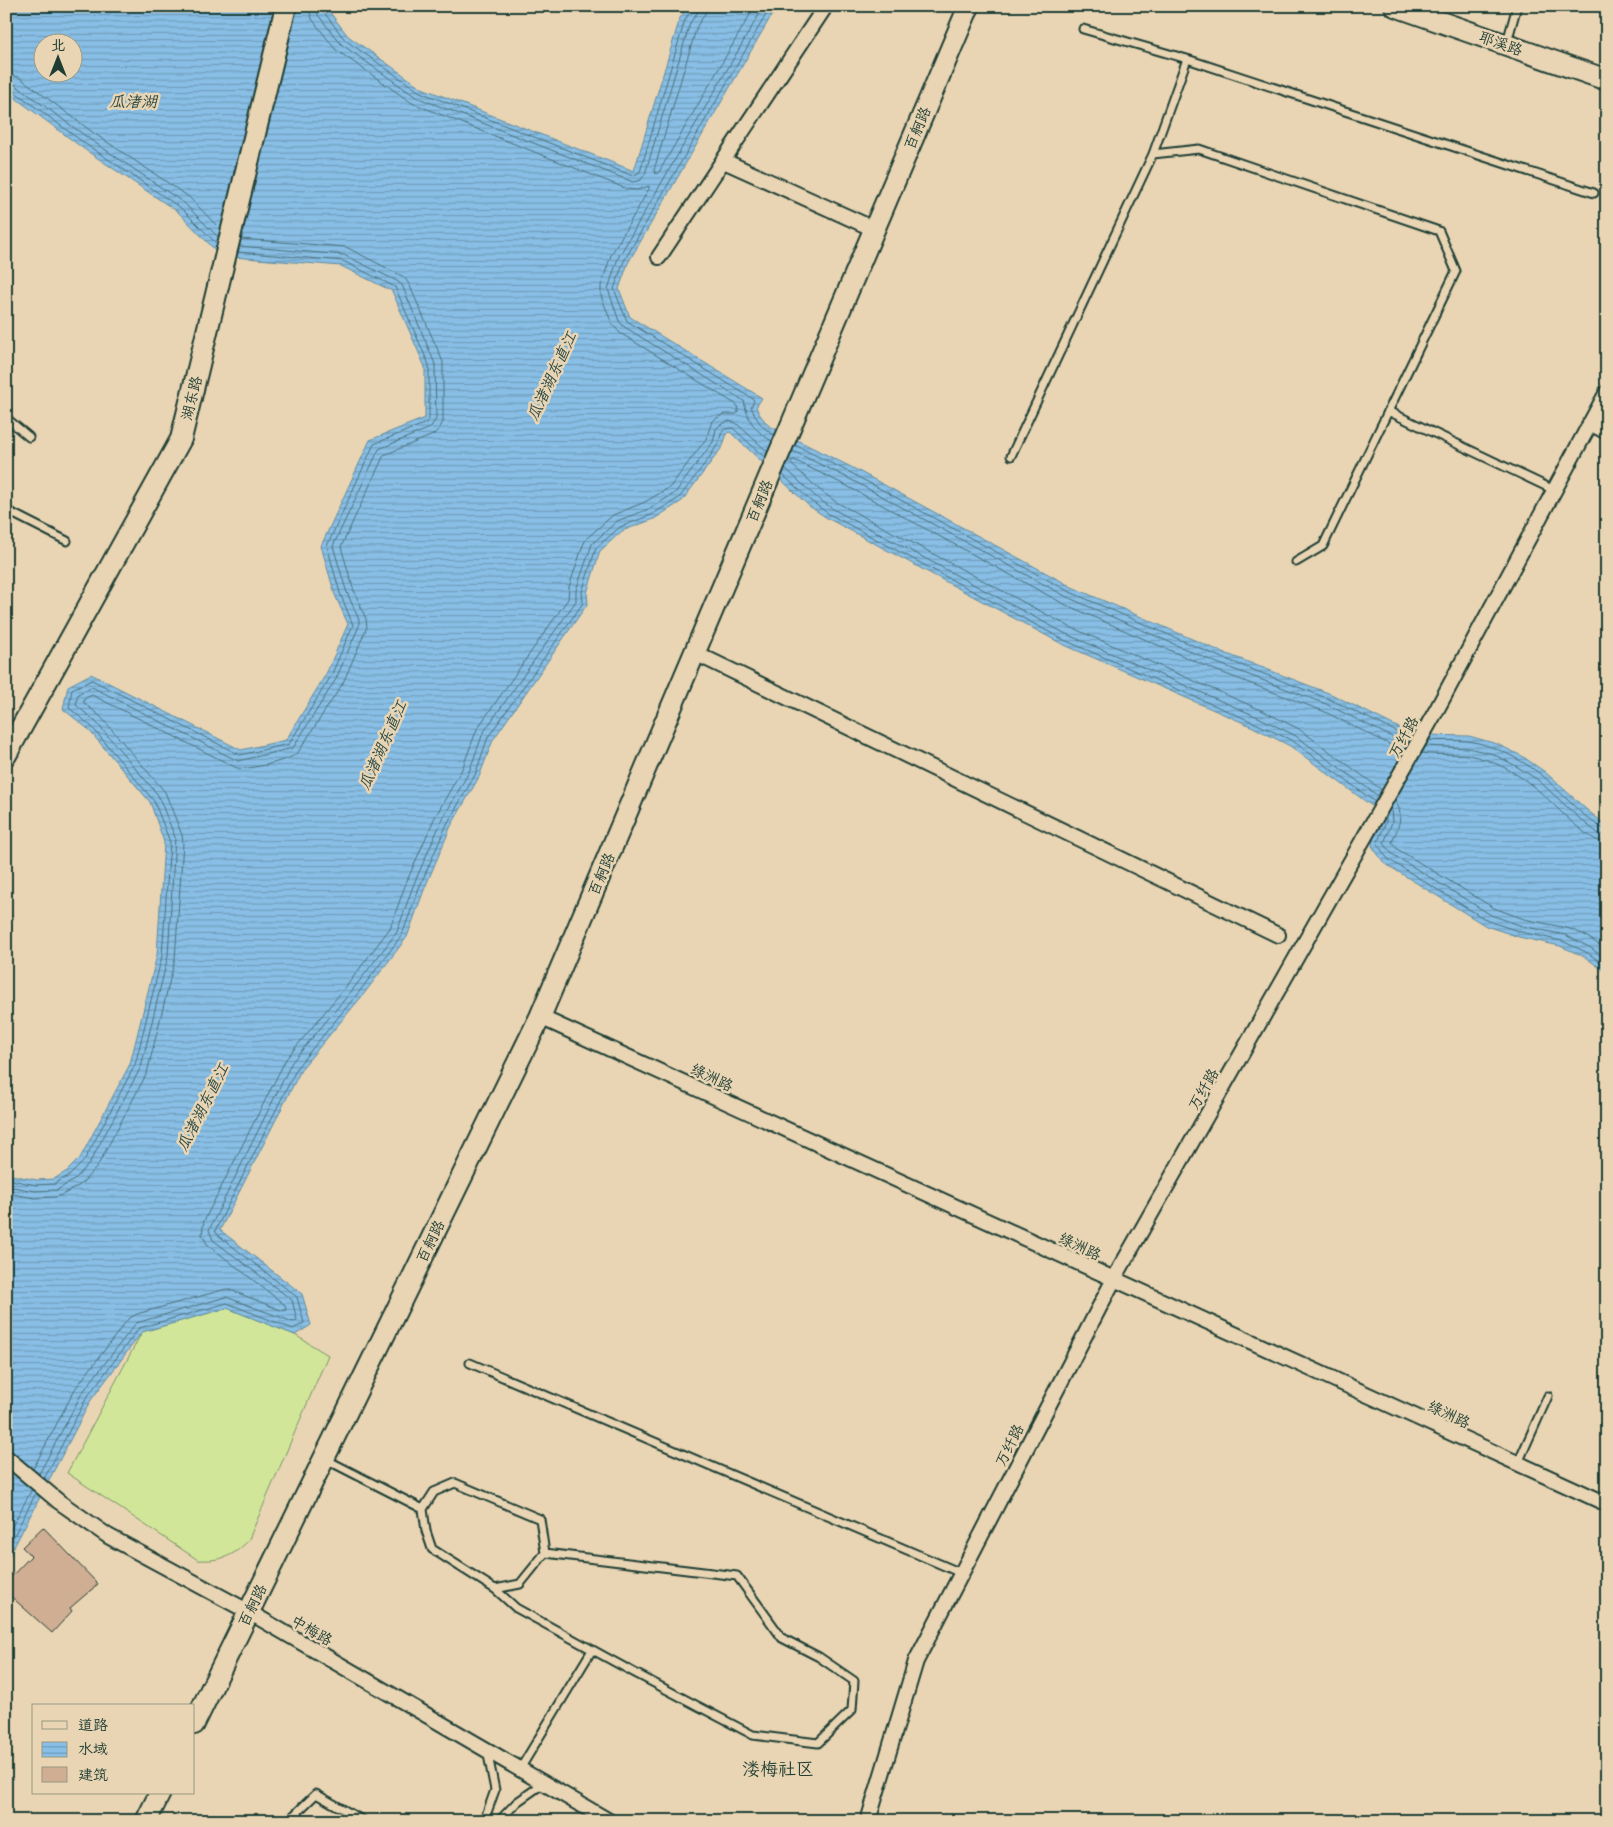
<svg xmlns="http://www.w3.org/2000/svg" width="1613" height="1827" viewBox="0 0 1613 1827" font-family="Delius,'LXGW WenKai TC',sans-serif">
<defs>
<pattern id="water-rules" width="6" height="5" patternUnits="userSpaceOnUse" patternTransform="scale(1.25)"><rect width="6" height="5" fill="#89bfe6"/><path d="M0 2.5h6" fill="none" stroke="#6f9cbb"/></pattern>
</defs>
<rect width="100%" height="100%" fill="#e9d5b3"/>
<filter id="ink" filterUnits="userSpaceOnUse"><feTurbulence type="fractalNoise" baseFrequency=".02" numOctaves="2"/><feDisplacementMap in="SourceGraphic" scale="10" xChannelSelector="R" yChannelSelector="G"/><feConvolveMatrix kernelMatrix="1 2 1 2 8 2 1 2 1" color-interpolation-filters="sRGB"/></filter>
<g filter="url(#ink)">
<path fill="#d2e69a" stroke="#789267" d="M 227,1308 L 295,1335 L 328,1355 L 248,1541 C 232,1557 221,1561 198,1560 L 67,1473 L 142,1332 Z"/>
<path fill="url(#water-rules)" stroke="#5f8b9f" fill-rule="evenodd" d="M 6,6 L 325,6 L 348,36 L 422,88 L 634,171 L 680,18 L 688,6 L 777,6 L 628,263 L 619,289 L 630,317 L 762,398 L 756,407 L 760,415 L 769,426 L 853,468 L 1072,587 L 1222,652 L 1331,694 L 1399,728 L 1427,735 L 1469,736 L 1497,744 L 1522,756 L 1545,772 L 1587,810 L 1607,826 L 1607,973 L 1585,957 L 1560,946 L 1519,937 L 1486,926 L 1384,863 L 1372,846 L 1373,839 L 1381,820 L 1376,809 L 1290,746 L 1253,727 L 1062,644 L 827,518 L 809,506 L 730,432 L 727,433 L 723,446 L 682,501 L 654,519 L 622,531 L 600,551 L 587,593 L 588,603 L 493,740 L 479,777 L 451,826 L 424,890 L 407,937 L 363,995 L 302,1068 L 220,1230 L 302,1294 L 311,1325 L 295,1335 L 227,1308 L 142,1332 L 91,1400 L 6,1562 L 6,1174 L 37,1180 L 54,1179 L 67,1171 L 80,1158 L 130,1064 L 157,955 L 164,842 L 150,802 L 88,729 L 63,709 L 68,686 L 91,674 L 241,750 L 286,740 L 326,674 L 348,624 L 335,595 L 321,546 L 370,440 L 425,418 L 425,367 L 392,291 L 341,266 L 221,256 L 178,212 L 84,149 L 6,91 ZM 42,42 L 72,42 L 72,72 L 42,72 Z"/>
<g fill="none" stroke-linecap="round" stroke-linejoin="round">
<path stroke="#49717b" stroke-width="1" d="M 316,6 L 318,15 L 341,44 L 416,97 L 633,182 L 641,180 L 645,174 L 690,23 L 697,13 L 698,6
M 322,6 L 323,11 L 345,40 L 420,92 L 633,176 L 640,172 L 685,20 L 691,10 L 692,6
M 706,6 L 705,14 L 697,26 L 654,170 L 656,174 L 659,172 L 755,6
M 764,6 L 618,258 L 608,289 L 619,321 L 623,326 L 744,401 C 747,419 755,432 772,441
M 771,6 L 624,261 L 614,289 L 627,321 L 753,399 L 754,401 L 751,407 C 757,420 762,429 775,435
M 6,74 L 19,77 L 95,134 L 189,197 L 220,229
M 6,81 L 14,84 L 91,140 L 184,203 L 218,237
M 6,88 L 11,89 L 87,145 L 181,208 L 217,244
M 795,445 L 851,473 L 1070,592 L 1220,657 L 1329,699 L 1397,732 L 1412,736
M 793,451 L 848,478 L 1067,597 L 1217,663 L 1326,704 L 1394,738 L 1409,742
M 785,468 L 816,497 L 833,509 L 1066,634 L 1258,717 L 1296,736 L 1378,796
M 782,474 L 812,502 L 829,514 L 1064,640 L 1255,723 L 1293,741 L 1375,802
M 1429,740 C 1441,741 1454,740 1467,741 C 1493,744 1522,760 1543,776 C 1556,787 1592,828 1607,829
M 1425,746 L 1468,748 L 1493,754 L 1516,766 L 1538,780 L 1580,819 L 1599,834 L 1607,835
M 1422,753 C 1437,756 1453,753 1468,755 C 1491,759 1516,772 1534,787 C 1552,800 1585,842 1607,843
M 1382,790 L 1299,729 L 1261,710 L 1070,627 L 836,502 L 821,491 L 791,464 L 791,461 L 794,460 L 845,485 L 1064,604 L 1215,670 L 1323,711 L 1391,745 L 1405,749
M 1395,801 C 1405,814 1398,828 1392,842 L 1397,849 L 1494,908 L 1524,919 L 1567,928 L 1583,934 L 1607,950
M 1391,808 L 1392,822 L 1384,843 L 1392,854 L 1491,915 L 1522,926 L 1565,935 L 1591,948 L 1607,960
M 1386,816 L 1386,822 L 1377,844 L 1388,859 L 1488,921 L 1521,932 L 1562,941 L 1588,953 L 1607,967
M 6,1179 L 36,1185 L 54,1184 L 70,1175 L 84,1161 L 135,1065 L 162,956 L 170,842 L 154,801 L 91,726 L 69,708 L 72,689 L 92,680 L 240,755 L 289,744 L 331,676 L 353,625 L 340,593 L 327,546 L 374,444 L 426,423 L 429,419 L 429,365 L 395,287 L 343,261 L 238,252
M 6,1186 L 35,1191 L 57,1190 L 74,1180 L 89,1164 L 141,1067 L 168,956 L 175,837 L 158,795 L 96,722 L 76,705 L 78,694 L 92,687 L 238,761 L 293,748 L 336,679 L 359,626 L 359,620 L 346,590 L 333,546 L 379,449 L 430,428 L 436,419 L 435,364 L 402,285 L 397,281 L 344,255 L 239,246
M 6,1193 L 35,1198 L 55,1197 L 62,1195 L 80,1185 L 97,1167 L 147,1073 L 175,959 L 183,843 L 182,835 L 165,792 L 101,717 L 84,703 L 84,699 L 92,695 L 237,768 C 250,770 286,761 297,754 L 343,683 L 367,627 L 366,619 L 353,588 L 341,547 L 384,455 L 433,435 L 439,429 L 443,422 L 443,362 L 409,284 L 404,277 L 346,247 L 241,239
M 33,1469 L 75,1389 L 128,1319 L 137,1314 L 226,1289 L 233,1291 L 283,1311 L 286,1310 L 285,1305 L 207,1244 L 202,1234 L 204,1221 L 286,1059 L 348,984 L 390,928 L 406,883 L 434,819 L 462,769 L 477,729 L 568,599 L 569,587 L 583,545 L 587,538 L 613,515 L 645,502 L 670,487 L 706,439 L 712,421 L 724,414 L 736,414 L 738,412 L 737,405 L 620,333 L 612,324 L 601,296 L 601,286 L 611,255 L 649,189 L 649,186 L 637,190 L 627,189 L 412,103 L 335,49 L 312,19 L 308,6
M 39,1474 L 82,1393 L 136,1323 L 226,1297 L 293,1322 L 297,1320 L 292,1300 L 213,1240 L 209,1230 L 292,1062 L 354,988 L 397,932 L 413,886 L 441,822 L 469,772 L 483,733 L 576,601 L 576,590 L 592,544 L 617,521 L 649,509 L 675,493 L 704,454 L 713,442 L 716,429 L 720,425 L 729,421 L 736,423 L 768,452
M 44,1479 L 87,1397 L 139,1328 L 227,1303 L 293,1329 L 304,1323 L 297,1297 L 218,1235 L 215,1231 L 298,1066 L 359,992 L 402,935 L 419,888 L 447,824 L 475,775 L 488,737 L 583,603 L 582,592 L 596,548 L 620,527 L 651,515 L 679,498 L 709,458 L 718,444 L 722,432 L 725,429 L 733,428 L 765,458
M 6,1538 L 32,1489
M 6,1551 L 36,1493"/>
</g>
<path fill="#d0ae94" stroke="#1f3d34" d="M 43,1527 L 98,1584 L 70,1608 L 72,1611 L 52,1633 L 6,1592 L 6,1582 L 31,1556 L 22,1547 Z"/>
<g fill="none" stroke-linecap="round" stroke-linejoin="round">
<g stroke="#1f3d34" stroke-width="11">
<path id="lane" d="M 1083,29 L 1187,59 L 1594,193
M 1507,42 L 1517,6
M 1153,154 L 1199,149 L 1439,231 L 1456,271 L 1323,546 L 1296,562
M 1388,411 L 1554,490
M 6,418 L 29,437
M 1011,456 L 1153,154 L 1187,59
M 6,510 L 67,541
M 470,1363 L 961,1573
M 325,1459 L 423,1509
M 1518,1463 L 1548,1396
M 455,1483 L 540,1519 L 545,1553 L 520,1584 L 495,1589 L 432,1549 L 426,1531 L 423,1509 L 434,1492 Z
M 495,1589 L 516,1608 L 633,1672 L 753,1735 L 818,1743 L 852,1710 L 854,1681 L 819,1657 L 782,1638 L 737,1576 L 545,1553
M 520,1769 L 592,1650
M 288,1821 L 316,1794 L 364,1821
M 484,1821 L 495,1790 L 487,1750
M 499,1821 L 517,1802 L 544,1783"/>
</g>
<g stroke="#1f3d34" stroke-width="18">
<path id="street" d="M 724,161 L 874,229
M 659,257 L 823,10
M 1590,423 L 1607,432
M 695,653 L 1278,935
M 540,1017 L 1607,1504
M 6,1457 L 58,1501 L 108,1536 L 249,1612 L 609,1821
M 868,1821 L 916,1661 L 1114,1279 L 1436,711 L 1607,392"/>
</g>
<g stroke="#1f3d34" stroke-width="24">
<path id="secondary" d="M 1395,6 L 1607,80
M 6,755 L 181,439 L 286,6
M 194,1724 L 540,1017 L 969,6
M 146,1821 L 160,1793"/>
</g>
<use href="#lane" stroke="#e9d5b3" stroke-width="7"/>
<use href="#street" stroke="#e9d5b3" stroke-width="14"/>
<use href="#secondary" stroke="#e9d5b3" stroke-width="20"/>
</g>
</g>
<g text-anchor="middle" dominant-baseline="central" stroke-width="5" stroke-linejoin="round" paint-order="stroke">
<g font-size="15" fill="#1f3d34" stroke="#e9d5b3">
<text transform="translate(1501 43) rotate(19)">耶溪路</text>
<text transform="translate(917 128) rotate(-67)">百舸路</text>
<text transform="translate(191 398) rotate(-76)">湖东路</text>
<text transform="translate(759 501) rotate(-67)">百舸路</text>
<text transform="translate(1403 737) rotate(-61)">万纤路</text>
<text transform="translate(601 874) rotate(-67)">百舸路</text>
<text transform="translate(712 1077) rotate(25)">绿洲路</text>
<text transform="translate(1203 1089) rotate(-60)">万纤路</text>
<text transform="translate(430 1241) rotate(-64)">百舸路</text>
<text transform="translate(1080 1246) rotate(25)">绿洲路</text>
<text transform="translate(1449 1414) rotate(25)">绿洲路</text>
<text transform="translate(1009 1445) rotate(-63)">万纤路</text>
<text transform="translate(252 1605) rotate(-64)">百舸路</text>
<text transform="translate(312 1630) rotate(30)">中梅路</text>
</g>
<g font-size="16" font-style="italic" fill="#2a4a46" stroke="#e9d5b3">
<text x="133" y="101">瓜渚湖</text>
<text transform="translate(551 376) rotate(-65)">瓜渚湖东直江</text>
<text transform="translate(382 745) rotate(-66)">瓜渚湖东直江</text>
<text transform="translate(202 1107) rotate(-63)">瓜渚湖东直江</text>
</g>
<g font-size="18" fill="#1f3d34" stroke="#e9d5b3">
<text x="778" y="1768">溇梅社区</text>
</g>
</g>
<rect width="1613" height="1827" fill="none" stroke="#e9d5b3" stroke-width="25"/>
<rect x="12" y="12" width="1588" height="1802" fill="none" stroke="#1f3d34" stroke-width="2" filter="url(#ink)"/>
<rect x="32" y="1704" width="162" height="90" fill="#e9d5b3" stroke="#989880"/>
<rect x="42" y="1721" width="25" height="8" fill="#e9d5b3" stroke="#989880"/>
<text x="78" y="1730" font-size="15" fill="#1f3d34">道路</text>
<rect x="42" y="1742" width="25" height="15" fill="url(#water-rules)" stroke="#989880"/>
<text x="78" y="1754" font-size="15" fill="#1f3d34">水域</text>
<rect x="42" y="1767" width="25" height="15" fill="#d0ae94" stroke="#989880"/>
<text x="78" y="1780" font-size="15" fill="#1f3d34">建筑</text>
<g transform="translate(58 58)"><circle r="24" fill="#e9d5b3" stroke="#989880"/>
<path d="M0-4L9 19L0 12L-9 19Z" fill="#1f3d34"/>
<text y="-8" font-size="14" font-weight="bold" text-anchor="middle" fill="#1f3d34">北</text>
</g>
</svg>
